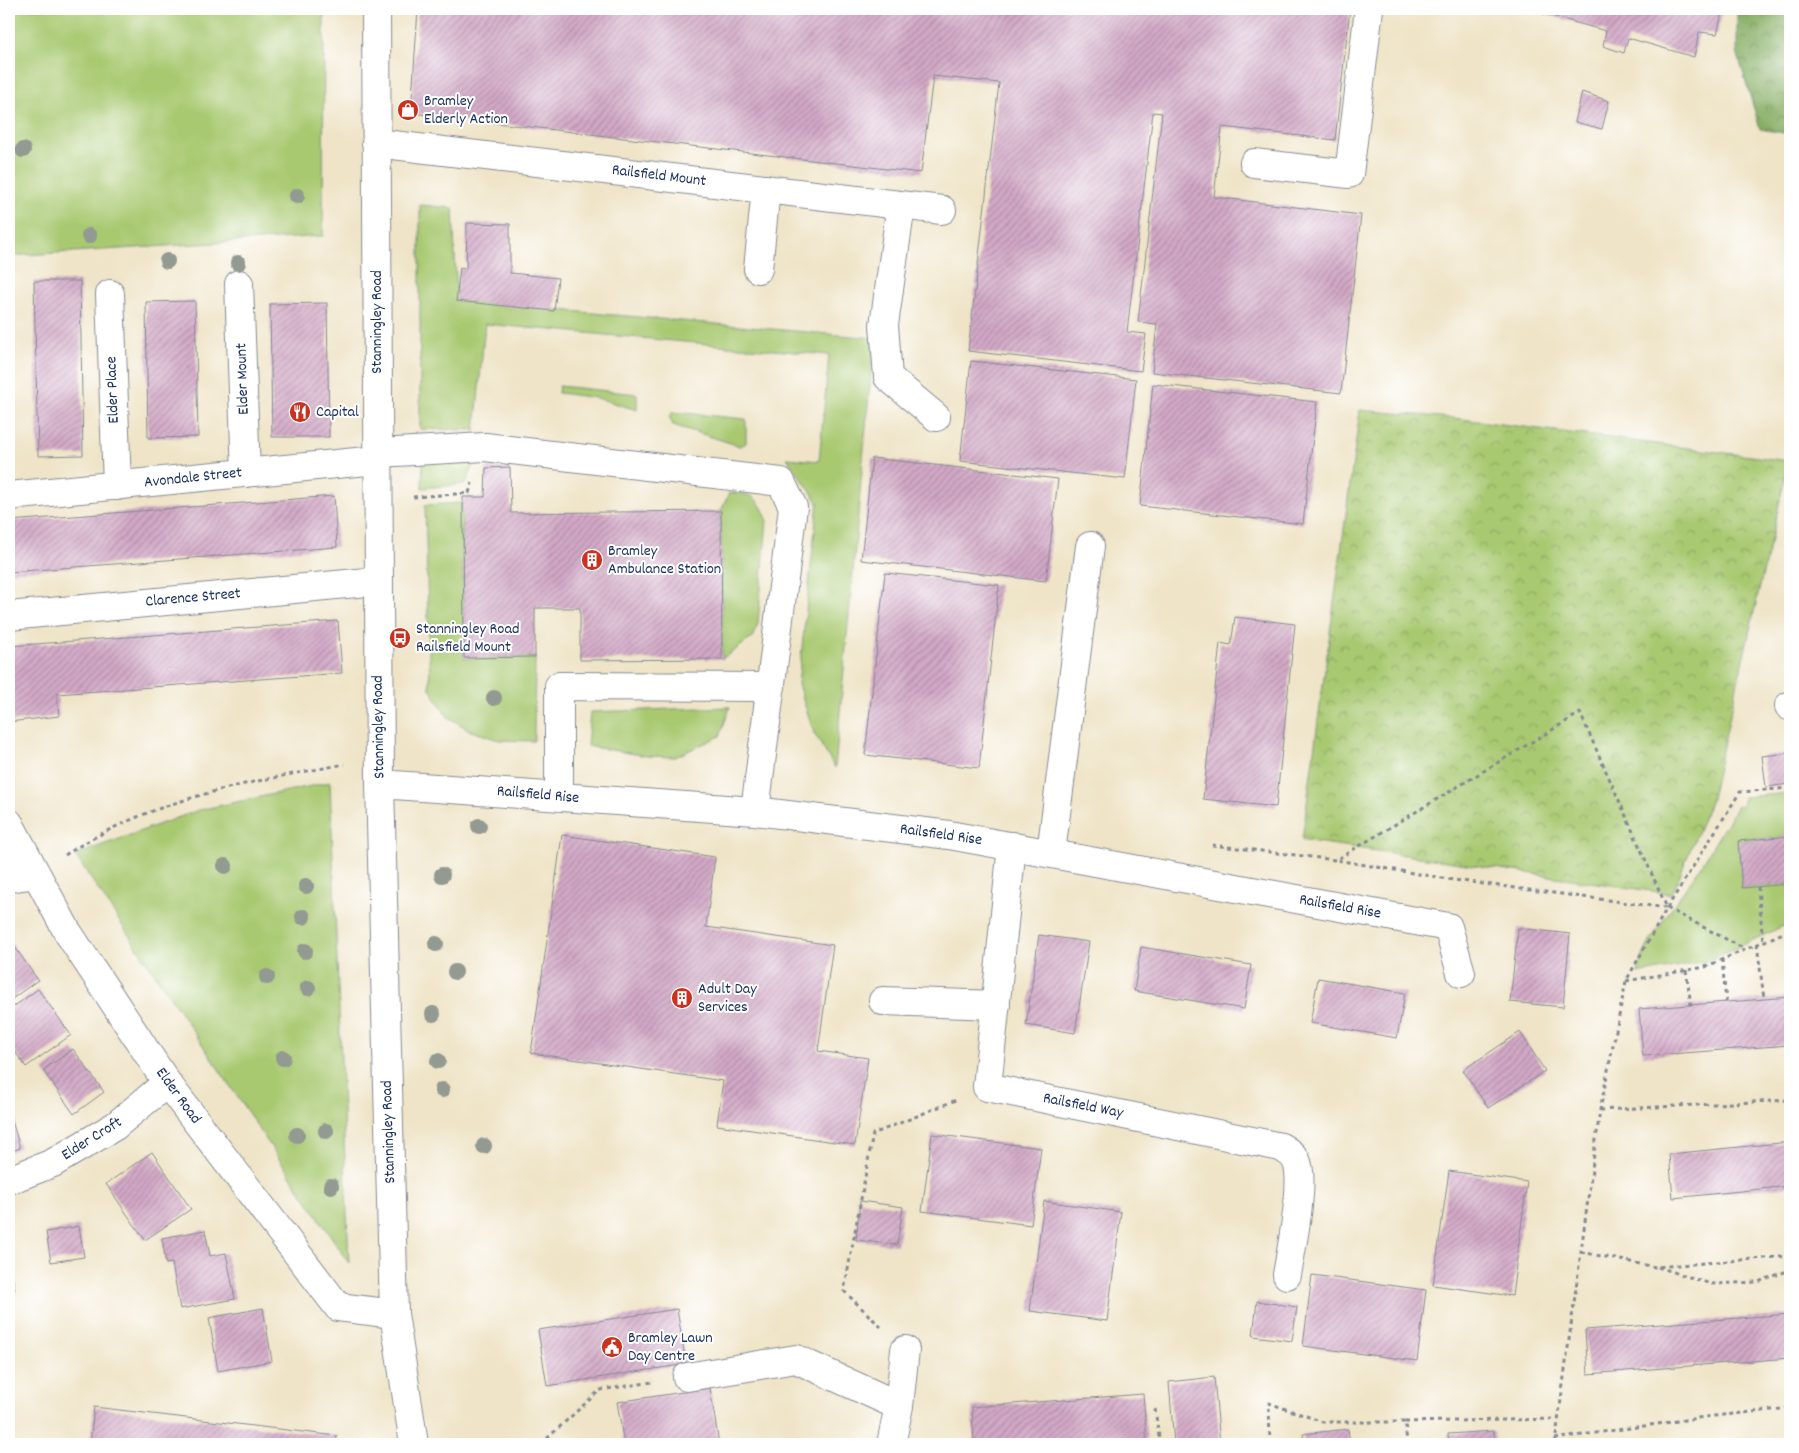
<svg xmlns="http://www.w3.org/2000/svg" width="1799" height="1453" viewBox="0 0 1799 1453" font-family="Dekko,sans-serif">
<defs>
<pattern id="forest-crowns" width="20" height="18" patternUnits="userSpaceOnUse" patternTransform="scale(1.25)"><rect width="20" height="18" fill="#86ad63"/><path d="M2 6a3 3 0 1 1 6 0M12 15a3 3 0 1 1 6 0" fill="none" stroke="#6d8d55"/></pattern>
<pattern id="park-crowns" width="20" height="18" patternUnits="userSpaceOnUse" patternTransform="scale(1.25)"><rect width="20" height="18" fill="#a9c971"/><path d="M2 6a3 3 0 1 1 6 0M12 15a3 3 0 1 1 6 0" fill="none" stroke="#89a460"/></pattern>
<pattern id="building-hatch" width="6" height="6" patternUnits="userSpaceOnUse" patternTransform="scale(1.25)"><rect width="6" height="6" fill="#d3a9c6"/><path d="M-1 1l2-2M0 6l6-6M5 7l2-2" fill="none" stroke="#aa8aa4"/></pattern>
</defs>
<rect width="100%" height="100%" fill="#fff"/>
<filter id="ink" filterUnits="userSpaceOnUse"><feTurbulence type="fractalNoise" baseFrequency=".02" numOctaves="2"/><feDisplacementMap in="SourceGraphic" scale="10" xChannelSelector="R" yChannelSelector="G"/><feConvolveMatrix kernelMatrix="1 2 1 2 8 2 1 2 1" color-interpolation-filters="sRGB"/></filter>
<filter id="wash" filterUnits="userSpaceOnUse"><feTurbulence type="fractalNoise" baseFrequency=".0096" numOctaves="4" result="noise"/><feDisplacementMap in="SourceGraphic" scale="20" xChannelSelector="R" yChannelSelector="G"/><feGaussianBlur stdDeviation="1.12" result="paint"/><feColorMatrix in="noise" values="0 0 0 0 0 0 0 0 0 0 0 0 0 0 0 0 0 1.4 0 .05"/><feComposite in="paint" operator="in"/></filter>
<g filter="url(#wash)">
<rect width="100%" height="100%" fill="#efe4c7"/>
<path fill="#a9c971" stroke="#627c68" d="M 9,9 L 324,9 L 323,236 L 9,256 Z
M 420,205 L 453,208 L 457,301 L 874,338 L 835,768 L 814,733 L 798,684 L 818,502 L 787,458 L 819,461 L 829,355 L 485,324 L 475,430 L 420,429 Z
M 559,386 L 637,394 L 637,410 L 597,398 L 558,393 Z
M 673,412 L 746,419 L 746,443 L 740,446 L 673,425 L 669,416 Z
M 476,457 L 466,484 L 422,488 L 423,458 Z
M 729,493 C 753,493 758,497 767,519 L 758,624 L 752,638 L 722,659 L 721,511 Z
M 462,503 L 464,658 L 535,657 L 534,741 L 499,740 L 471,731 L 448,717 L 430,689 L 425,505 Z
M 730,707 L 720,736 L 675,757 L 647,756 L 587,746 L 590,712 Z
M 330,782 L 349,1263 L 75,855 L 199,810 Z
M 1790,793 L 1790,836 L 1738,841 L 1742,888 L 1790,884 L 1790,923 L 1710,960 L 1638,974 C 1639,947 1685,891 1701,866 C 1713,846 1725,826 1737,806 L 1742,805 L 1744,797 Z"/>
<path fill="url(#forest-crowns)" stroke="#506e60" d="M 1737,9 L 1790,9 L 1790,134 L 1760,129 L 1737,52 Z"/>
<path fill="url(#park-crowns)" stroke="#627c68" d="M 1360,410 L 1462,419 L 1789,461 L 1710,802 L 1672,894 L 1302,840 Z"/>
<g id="blocks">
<path fill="url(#building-hatch)" d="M 418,9 L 1350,9 L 1335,140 L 1222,127 L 1214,197 L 1361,215 L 1341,393 L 1152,372 L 1157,324 L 1138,322 L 1162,113 L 1153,112 L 1127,332 L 1146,334 L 1141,371 L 968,351 L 999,83 L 933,76 L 921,173 L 411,113 Z
M 1545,9 L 1707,9 L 1706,11 L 1722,14 L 1717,34 L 1699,32 L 1694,57 L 1628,38 L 1624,53 L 1603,46 L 1606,31 L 1544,14 Z
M 1582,92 L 1609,101 L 1602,129 L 1575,122 Z
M 467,223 L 510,224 L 510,273 L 558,278 L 554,311 L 456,301 L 460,268 L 466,269 Z
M 34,281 L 80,281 L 83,455 L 38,456 Z
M 195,301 L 198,437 L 148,438 L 146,302 Z
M 327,303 L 329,437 L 272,437 L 270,304 Z
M 971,361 L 1136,379 L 1125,479 L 960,461 Z
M 1153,384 L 1317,402 L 1303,524 L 1140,506 Z
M 872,458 L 1058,479 L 1046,581 L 861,560 Z
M 510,467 L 511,513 L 721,511 L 722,659 L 580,660 L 580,608 L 535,608 L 535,657 L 464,658 L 463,497 L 485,497 L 486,468 Z
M 334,496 L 337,547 L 9,572 L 9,521 Z
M 885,573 L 999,585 L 979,768 L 865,755 Z
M 1790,577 L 1790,594 L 1784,591 Z
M 1235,617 L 1295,624 L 1276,807 L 1203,799 L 1220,643 L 1231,645 Z
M 338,621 L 342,673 L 57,694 L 59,716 L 9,722 L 9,646 Z
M 1790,753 L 1790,784 L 1766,787 L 1762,756 Z
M 562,835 L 715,857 L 706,927 L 833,945 L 818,1051 L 868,1058 L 855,1145 L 717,1125 L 723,1081 L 531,1053 Z
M 1790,836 L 1790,884 L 1742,888 L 1738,841 Z
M 1518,928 L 1570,934 L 1563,1007 L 1510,1002 Z
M 1039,935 L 1089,942 L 1075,1033 L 1026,1025 Z
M 9,939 L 38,980 L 9,1001 Z
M 1141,947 L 1251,965 L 1244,1009 L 1134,991 Z
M 1318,978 L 1405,993 L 1397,1038 L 1310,1023 Z
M 38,989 L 71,1035 L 26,1067 L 9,1043 L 9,1010 Z
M 1790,997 L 1790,1045 L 1643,1056 L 1639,1009 Z
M 1520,1032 L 1545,1071 L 1488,1108 L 1463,1070 Z
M 73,1049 L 104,1092 L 74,1114 L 43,1070 Z
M 9,1117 L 11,1117 L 20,1148 L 9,1152 Z
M 932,1134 L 1041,1148 L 1031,1225 L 922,1211 Z
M 1790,1142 L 1790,1186 L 1673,1198 L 1669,1154 Z
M 152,1152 L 191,1209 L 145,1240 L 106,1184 Z
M 1449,1171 L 1527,1182 L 1512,1296 L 1433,1285 Z
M 860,1201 L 903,1207 L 897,1245 L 856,1240 Z
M 1044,1201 L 1121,1212 L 1107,1321 L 1030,1311 Z
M 79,1226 L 84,1257 L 51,1262 L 46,1232 Z
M 205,1230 L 210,1256 L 226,1253 L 235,1299 L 180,1309 L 172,1263 L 166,1264 L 162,1238 Z
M 9,1261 L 15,1290 L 9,1291 Z
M 1312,1275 L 1426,1290 L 1417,1361 L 1303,1346 Z
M 1257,1301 L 1297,1307 L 1292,1341 L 1253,1336 Z
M 263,1308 L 272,1361 L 218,1371 L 209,1318 Z
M 677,1309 L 686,1364 L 547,1386 L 538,1330 Z
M 1790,1314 L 1790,1358 L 1588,1374 L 1585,1330 Z
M 1214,1377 L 1220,1444 L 1174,1444 L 1169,1382 Z
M 710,1388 L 719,1444 L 624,1444 L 617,1402 Z
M 1143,1394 L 1147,1444 L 974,1444 L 972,1407 Z
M 94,1407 L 337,1436 L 336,1444 L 90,1444 Z
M 1348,1429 L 1350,1444 L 1304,1444 L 1303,1434 Z
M 1494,1431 L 1495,1444 L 1449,1444 L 1448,1434 Z"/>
</g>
</g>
<g filter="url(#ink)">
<use href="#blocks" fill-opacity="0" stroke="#858a92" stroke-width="1"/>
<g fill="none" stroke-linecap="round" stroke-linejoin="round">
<g stroke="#858a92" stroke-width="30">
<path id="minor" d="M 376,9 L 380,784 L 394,1314 L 414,1444
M 376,143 L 942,210
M 1254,163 L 1349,174 L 1369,9
M 901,205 L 884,325 L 888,377 L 936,417
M 758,269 L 766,189
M 239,284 L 246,473
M 110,294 L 117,486
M 378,453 L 485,447 L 781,482 L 793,507 L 755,811
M 9,496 L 377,460
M 9,616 L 378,581
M 1789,706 L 1790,706
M 380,784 L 755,811 L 949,835 L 1448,927 L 1461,973
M 559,797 L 559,686 L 771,687
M 9,823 L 67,931 L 167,1083 L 338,1307 L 394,1314
M 1012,846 L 987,1087 L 1281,1147 C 1289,1152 1296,1156 1298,1166 C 1304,1188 1291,1250 1287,1275
M 1051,853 L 1090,546
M 9,878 L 36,874
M 883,1001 L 996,1005
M 9,1180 L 53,1163 L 115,1126 L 167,1083
M 687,1377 L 796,1359 L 899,1406
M 891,1444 L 899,1406 L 905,1350"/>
</g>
<path stroke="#858a92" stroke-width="3" stroke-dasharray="4 4" stroke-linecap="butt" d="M 413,497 L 469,493 L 472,483
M 1212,845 L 1336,860 L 1580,713 L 1667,908 L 1454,880 L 1336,860
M 65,855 C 153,798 245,783 345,764
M 1758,887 L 1763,942
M 1667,908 L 1745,949
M 1757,944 L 1764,999
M 1722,959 L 1726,1002
M 1686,970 L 1691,1005
M 1626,981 L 1705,967 L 1790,930
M 1600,1110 L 1790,1100
M 1581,1252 L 1655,1267 L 1790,1256
M 1658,1267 L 1711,1284 L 1758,1282 L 1790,1270
M 881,1327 L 844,1291 L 873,1134 L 956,1100
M 1155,1409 L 1160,1444
M 1405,1422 L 1557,1419
M 1555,1439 L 1705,1417 L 1790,1408
M 541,1444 L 600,1390 L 653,1382
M 1270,1444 L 1269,1403 L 1323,1422 L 1405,1422 L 1407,1444
M 1555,1444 L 1600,1110 L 1626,981 L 1667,908 L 1740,792 L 1790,788"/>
<use href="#minor" stroke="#fff" stroke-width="28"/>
</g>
<g fill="#929a91">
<circle cx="23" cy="150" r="8"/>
<circle cx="297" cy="196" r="8"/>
<circle cx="89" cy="236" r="8"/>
<circle cx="167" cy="261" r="8"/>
<circle cx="238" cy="263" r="8"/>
<circle cx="494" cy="698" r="8"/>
<circle cx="479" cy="826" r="8"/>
<circle cx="225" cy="866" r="8"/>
<circle cx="442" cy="875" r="8"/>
<circle cx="306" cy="886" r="8"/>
<circle cx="303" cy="917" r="8"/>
<circle cx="436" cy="944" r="8"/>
<circle cx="305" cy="951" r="8"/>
<circle cx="455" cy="972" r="8"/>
<circle cx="267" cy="977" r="8"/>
<circle cx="308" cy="988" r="8"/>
<circle cx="433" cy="1014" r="8"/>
<circle cx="283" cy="1058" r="8"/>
<circle cx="438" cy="1061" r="8"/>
<circle cx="442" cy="1090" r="8"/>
<circle cx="326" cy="1131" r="8"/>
<circle cx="297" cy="1135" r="8"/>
<circle cx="484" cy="1146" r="8"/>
<circle cx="331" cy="1186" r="8"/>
</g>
</g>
<defs>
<g id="shop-disc" transform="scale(1.125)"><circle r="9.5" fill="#c8321e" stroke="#fff"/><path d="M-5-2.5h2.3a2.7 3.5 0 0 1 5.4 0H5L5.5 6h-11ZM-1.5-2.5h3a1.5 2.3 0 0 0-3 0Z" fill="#fff"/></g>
<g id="restaurant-disc" transform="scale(1.125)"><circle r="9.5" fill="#c8321e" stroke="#fff"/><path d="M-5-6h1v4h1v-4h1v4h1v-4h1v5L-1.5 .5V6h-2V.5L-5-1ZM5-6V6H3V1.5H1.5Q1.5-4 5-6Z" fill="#fff"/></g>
<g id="building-disc" transform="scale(1.125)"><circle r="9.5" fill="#c8321e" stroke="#fff"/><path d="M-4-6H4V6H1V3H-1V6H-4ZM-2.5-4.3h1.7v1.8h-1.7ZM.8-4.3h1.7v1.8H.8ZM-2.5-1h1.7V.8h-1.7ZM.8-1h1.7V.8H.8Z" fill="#fff"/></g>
<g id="bus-disc" transform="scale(1.125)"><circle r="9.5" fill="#c8321e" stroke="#fff"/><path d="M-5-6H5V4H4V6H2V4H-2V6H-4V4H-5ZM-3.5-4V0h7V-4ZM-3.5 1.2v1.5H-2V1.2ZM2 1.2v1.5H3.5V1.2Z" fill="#fff"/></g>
<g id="civic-disc" transform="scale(1.125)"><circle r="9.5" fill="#c8321e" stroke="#fff"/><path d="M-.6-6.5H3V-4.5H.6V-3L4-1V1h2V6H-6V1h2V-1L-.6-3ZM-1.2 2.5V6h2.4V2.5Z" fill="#fff"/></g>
</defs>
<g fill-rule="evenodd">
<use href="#shop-disc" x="408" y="110"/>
<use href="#restaurant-disc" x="300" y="412"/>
<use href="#building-disc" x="592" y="560"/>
<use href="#bus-disc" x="400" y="638"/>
<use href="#building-disc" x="682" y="998"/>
<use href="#civic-disc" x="612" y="1347"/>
</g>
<g text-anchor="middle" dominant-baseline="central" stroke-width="4" stroke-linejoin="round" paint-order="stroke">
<g font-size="16" fill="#1b2f5e" stroke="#fff" text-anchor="start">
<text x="424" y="101">Bramley<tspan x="424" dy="18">Elderly Action</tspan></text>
<text x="316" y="412">Capital</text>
<text x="608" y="551">Bramley<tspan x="608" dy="18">Ambulance Station</tspan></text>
<text x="416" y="629">Stanningley Road<tspan x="416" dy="18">Railsfield Mount</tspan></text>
<text x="698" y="989">Adult Day<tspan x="698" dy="18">Services</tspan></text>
<text x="628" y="1338">Bramley Lawn<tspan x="628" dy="18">Day Centre</tspan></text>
</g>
<g font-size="16" fill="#1b2f5e" stroke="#fff">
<text transform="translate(659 176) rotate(7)">Railsfield Mount</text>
<text transform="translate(377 322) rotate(-90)">Stanningley Road</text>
<text transform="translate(243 379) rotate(-92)">Elder Mount</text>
<text transform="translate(113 390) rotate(-92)">Elder Place</text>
<text transform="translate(193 478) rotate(-6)">Avondale Street</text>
<text transform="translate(193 598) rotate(-5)">Clarence Street</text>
<text transform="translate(379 727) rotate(-91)">Stanningley Road</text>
<text transform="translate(538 795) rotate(5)">Railsfield Rise</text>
<text transform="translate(941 835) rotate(8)">Railsfield Rise</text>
<text transform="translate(1340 907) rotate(10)">Railsfield Rise</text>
<text transform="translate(178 1096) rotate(54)">Elder Road</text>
<text transform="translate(1083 1106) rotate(11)">Railsfield Way</text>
<text transform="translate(389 1132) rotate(-92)">Stanningley Road</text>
<text transform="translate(92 1139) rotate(-32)">Elder Croft</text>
</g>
</g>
<rect width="1799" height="1453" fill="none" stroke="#fff" stroke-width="30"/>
</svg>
